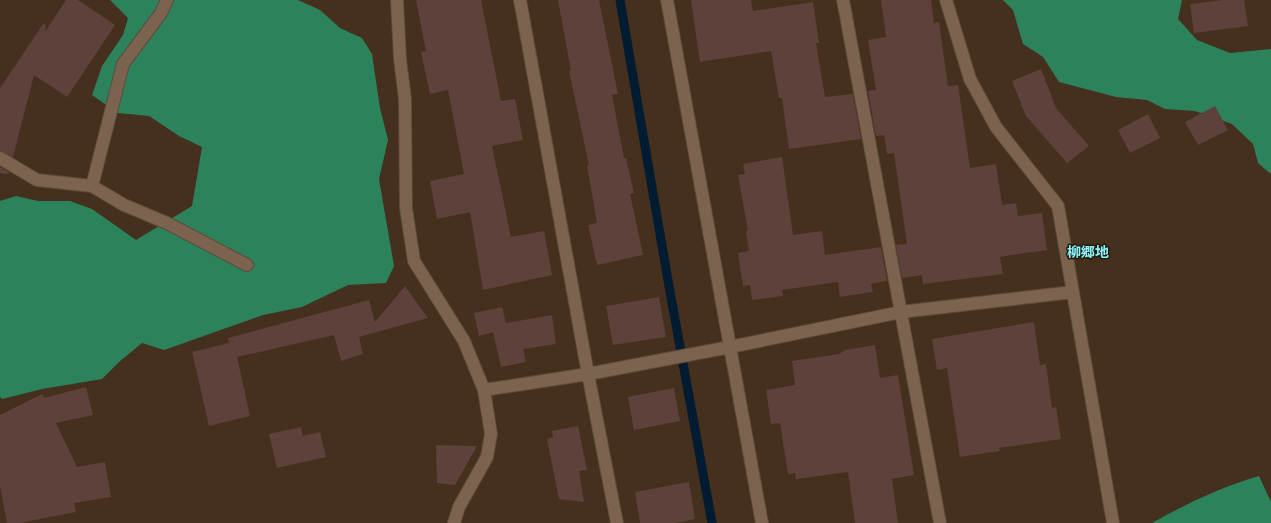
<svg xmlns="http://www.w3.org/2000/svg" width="1271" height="523" viewBox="0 0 1271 523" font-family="'Fira Sans','Noto Sans JP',sans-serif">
<rect width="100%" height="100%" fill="#452f1d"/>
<path fill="#2c825b" d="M 110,0 L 298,0 L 320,10 L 340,28 L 362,38 L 372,54 L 380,108 L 388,140 L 379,179 L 394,266 L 386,283 L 348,285 L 302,307 L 263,315 L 164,350 L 142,343 L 119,362 L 102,379 L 42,389 L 2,399 L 0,397 L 0,201 L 16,196 L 38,201 L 70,201 L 92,209 L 136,240 L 192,206 L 202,147 L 179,136 L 149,116 L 118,113 L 92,95 L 102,66 L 123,35 L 128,18 Z
M 1003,0 L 1182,0 L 1178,19 L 1197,40 L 1230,53 L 1271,49 L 1271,174 L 1258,163 L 1253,144 L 1232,124 L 1195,111 L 1165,109 L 1147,100 L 1116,97 L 1059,82 L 1043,57 L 1023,44 L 1013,10 Z
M 1259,476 L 1271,502 L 1271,523 L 1152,523 C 1186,504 1221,487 1259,476 Z"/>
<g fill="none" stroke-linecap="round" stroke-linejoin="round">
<path stroke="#011c30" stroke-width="9" d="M 620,0 L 667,275 L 712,523"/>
</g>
<path fill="#5f413c" d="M 66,0 L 78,0 L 115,25 L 67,97 L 34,75 L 13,157 L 0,151 L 0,88 L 43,24 L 46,25 L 45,32 Z
M 416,0 L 481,0 L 501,101 L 515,99 L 523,140 L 492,146 L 511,237 L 544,231 L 552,275 L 483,290 L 470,212 L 437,219 L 430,181 L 464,174 L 448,90 L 430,94 L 421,52 L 426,51 Z
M 558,0 L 599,0 L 618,94 L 612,95 L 624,158 L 626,158 L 634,193 L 630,194 L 643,255 L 597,265 L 588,225 L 597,223 L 587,165 L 589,165 L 569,71 L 571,71 Z
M 691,0 L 751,0 L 753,11 L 813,2 L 819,43 L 816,43 L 825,97 L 853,94 L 861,139 L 789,149 L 782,98 L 779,98 L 771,51 L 700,62 Z
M 881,0 L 931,0 L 934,23 L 939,22 L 948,86 L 958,85 L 970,168 L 996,164 L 1002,205 L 1016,203 L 1018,216 L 1042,213 L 1047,250 L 1000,257 L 1003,274 L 923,284 L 922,275 L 902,278 L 896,245 L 907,244 L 894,153 L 887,154 L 884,135 L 876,136 L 868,91 L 876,90 L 868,40 L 886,37 Z
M 1223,0 L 1244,0 L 1248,26 L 1194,33 L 1190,4 Z
M 1041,69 L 1056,108 L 1089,146 L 1067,163 L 1026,116 L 1012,81 Z
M 1215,106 L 1228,130 L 1198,145 L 1185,122 Z
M 1148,114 L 1160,138 L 1130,153 L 1118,130 Z
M 782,157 L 793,235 L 822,231 L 825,255 L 881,247 L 887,281 L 871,284 L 873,292 L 840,297 L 838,282 L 782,290 L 783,296 L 752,300 L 750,285 L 743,286 L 738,253 L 749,251 L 746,231 L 748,231 L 738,175 L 745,174 L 743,164 Z
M 0,167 L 9,172 L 8,174 L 0,173 Z
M 405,286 L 428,318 L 359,337 L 363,354 L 341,361 L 334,335 L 237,357 L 250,416 L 209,426 L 192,352 L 229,343 L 228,338 L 369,300 L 375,322 Z
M 659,297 L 666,337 L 613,345 L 606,306 Z
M 502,307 L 506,323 L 552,315 L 556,344 L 523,349 L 526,362 L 501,367 L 493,332 L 479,336 L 474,313 Z
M 1034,322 L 1040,365 L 1046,364 L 1052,408 L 1056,407 L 1061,439 L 999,448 L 1000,451 L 960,457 L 947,368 L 937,370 L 932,339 Z
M 875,345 L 880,378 L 898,375 L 914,475 L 892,479 L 898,523 L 855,523 L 848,472 L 796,479 L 795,473 L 788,474 L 780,423 L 771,424 L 766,390 L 795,385 L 792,361 L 839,354 L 845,350 Z
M 86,387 L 93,415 L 56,423 L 77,467 L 105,462 L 111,497 L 74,503 L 76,512 L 20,523 L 7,523 L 0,486 L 0,415 L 42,394 L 44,398 Z
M 674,388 L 680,421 L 634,430 L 628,397 Z
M 578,426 L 587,470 L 579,471 L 584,502 L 559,499 L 547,439 L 553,437 L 552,431 Z
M 301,427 L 303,436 L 320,432 L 326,457 L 277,468 L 269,434 Z
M 436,445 L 477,446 L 455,485 L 437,483 Z
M 689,482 L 695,519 L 675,523 L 640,523 L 635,492 Z"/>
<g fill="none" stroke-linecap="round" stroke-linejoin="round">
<g stroke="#5d4a3a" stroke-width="14">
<path id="minor" d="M 167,0 L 161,13 L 123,64 L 92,186 L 124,205 L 167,223 L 247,265
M 397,0 L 400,59 L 405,99 L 406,208 L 414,261 L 464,341 L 484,390 L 491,434 L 487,457 L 459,507 L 454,523
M 520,0 L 588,374 L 617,523
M 667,0 L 762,523
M 843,0 L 940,523
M 946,0 L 970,79 L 996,127 L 1058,206 L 1113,523
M 0,158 L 37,180 L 92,186
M 484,390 L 588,374 L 730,347 L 901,312 L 1073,292"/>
</g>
<use href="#minor" stroke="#7c634f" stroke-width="12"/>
</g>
<g text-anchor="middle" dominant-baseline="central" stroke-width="3" stroke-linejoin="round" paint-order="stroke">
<g font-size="14" font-weight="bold" fill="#8bf7f9" stroke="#241a12">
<text x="1088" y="252">柳郷地</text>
</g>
</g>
</svg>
